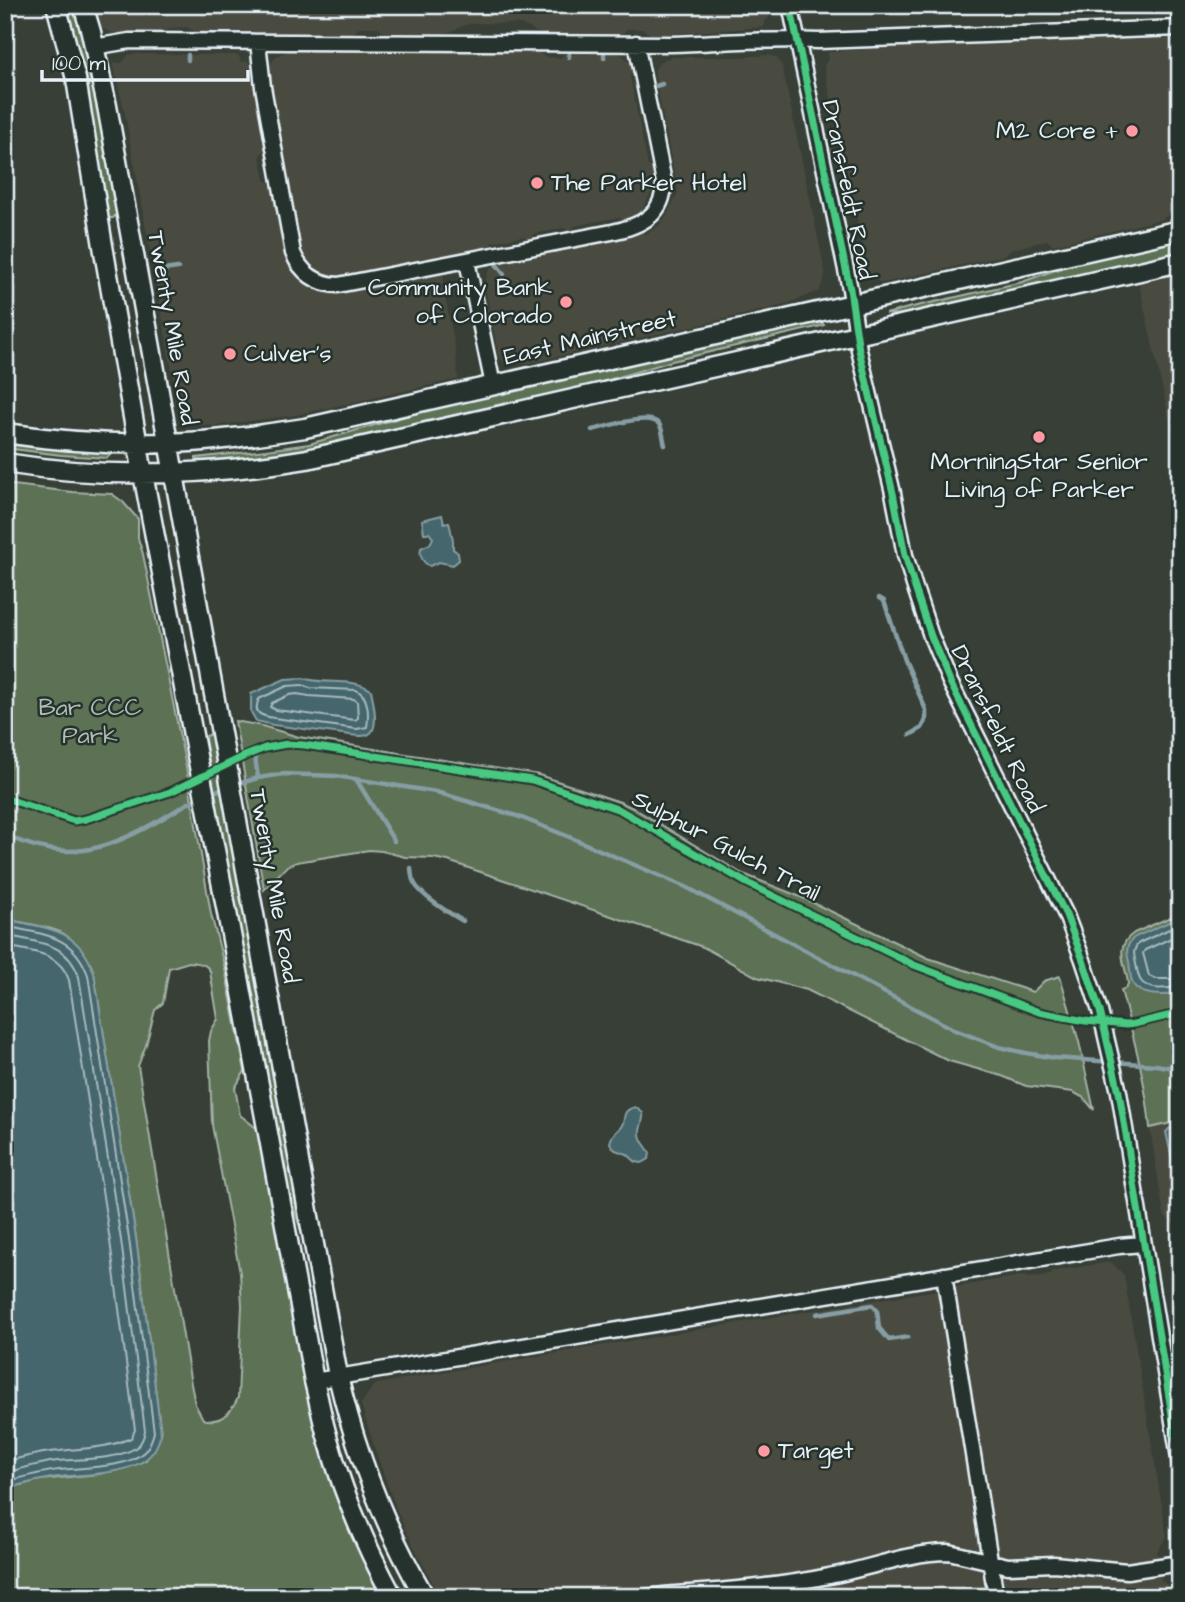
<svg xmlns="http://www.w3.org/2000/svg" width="1185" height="1602" viewBox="0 0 1185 1602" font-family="'Architects Daughter',sans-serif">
<rect width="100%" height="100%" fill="#383f36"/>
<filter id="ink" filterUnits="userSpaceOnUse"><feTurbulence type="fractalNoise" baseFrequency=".0143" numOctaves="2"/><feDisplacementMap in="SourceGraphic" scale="14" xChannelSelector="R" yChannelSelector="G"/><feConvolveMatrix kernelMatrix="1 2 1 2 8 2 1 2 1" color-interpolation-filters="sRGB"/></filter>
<g filter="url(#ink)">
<path fill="#484b40" d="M 90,5 L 769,5 L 770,11 L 769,18 L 765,21 L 764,27 L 666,34 L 650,34 L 643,29 L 627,29 L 622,34 L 546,34 L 537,32 L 521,24 L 476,23 L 465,25 L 450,32 L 442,33 L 384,33 L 378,27 L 360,27 L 355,32 L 351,33 L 195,32 L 187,27 L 171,28 L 163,32 L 112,33 L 102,28 L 95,18 Z
M 1180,38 L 1180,213 L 1169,215 L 1163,218 L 1163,219 L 1053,245 L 1047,240 L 1017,248 L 1013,248 L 1006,255 L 883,283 L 875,280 L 871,276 L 867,267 L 824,66 L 828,59 L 828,52 L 899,47 Z
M 289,51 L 539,53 L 545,57 L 561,58 L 564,54 L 569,53 L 612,53 L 622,55 L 631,63 L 633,71 L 630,77 L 648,166 L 654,170 L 655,180 L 652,184 L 651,193 L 639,215 L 625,221 L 619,217 L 575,226 L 570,232 L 564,228 L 534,234 L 530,241 L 523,236 L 492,242 L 489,248 L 346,277 L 332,278 L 322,275 L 309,266 L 299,247 L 272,93 L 270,65 L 276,56 Z
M 129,54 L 236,55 L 239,56 L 241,62 L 248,61 L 252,69 L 266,149 L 260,155 L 265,180 L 273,185 L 285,251 L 289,263 L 302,278 L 316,288 L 337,293 L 431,276 L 444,275 L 443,286 L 455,347 L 458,379 L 296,415 L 214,426 L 185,423 L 179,409 L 125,114 L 114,68 L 113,62 L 122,63 Z
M 769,55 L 777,58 L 782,66 L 825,271 L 824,280 L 819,291 L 784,305 L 738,316 L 525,364 L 510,360 L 504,364 L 498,354 L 485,286 L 487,274 L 490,269 L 502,261 L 629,237 L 643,232 L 645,235 L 658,226 L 667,215 L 678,192 L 655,77 L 655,69 L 659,63 L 665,59 L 672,57 L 738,57 Z
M 1180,274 L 1180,467 L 1139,284 Z
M 1180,1121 L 1180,1236 L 1178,1227 L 1164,1216 L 1150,1128 Z
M 1111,1262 L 1124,1275 L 1167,1537 L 1157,1551 L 1161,1578 L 1162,1582 L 1164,1582 L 1176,1594 L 1176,1597 L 440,1597 L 406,1531 L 396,1508 L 376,1453 L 361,1404 L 373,1386 L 377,1384 L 431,1374 L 1021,1276 L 1030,1278 L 1050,1275 L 1054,1271 Z"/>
<path fill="#5d7155" stroke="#a2b1a6" stroke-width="2" fill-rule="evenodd" d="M 64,5 L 73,5 C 95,73 106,143 118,213 L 113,218 L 109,218 L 106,216 L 82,70 L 77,45 Z
M 1174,240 L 1180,240 L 1180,253 L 903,315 L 886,314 L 908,308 L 1022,282 L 1075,263 Z
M 822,323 L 824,325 L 821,326 L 672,361 L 568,392 L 348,442 L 281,456 L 229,462 L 196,460 L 196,458 L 266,450 L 309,444 L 427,410 L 795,326 Z
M 5,442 L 107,451 L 110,452 L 110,454 L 107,458 L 61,455 L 5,448 Z
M 5,484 L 72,492 L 112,494 L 123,502 L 138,519 L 138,538 L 143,554 L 187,772 L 211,914 L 225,969 L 245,1071 L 235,1088 L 240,1115 L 255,1127 L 258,1127 L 301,1361 L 313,1412 L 384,1597 L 5,1597 L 5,1489 L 40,1480 L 99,1474 L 135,1465 L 146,1460 L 161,1434 L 136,1238 L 94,973 C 90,960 77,942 64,934 C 51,926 21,923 5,919 ZM 189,962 C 197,963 206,963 210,971 L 218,1019 L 211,1031 L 209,1041 L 212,1125 L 240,1273 L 242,1305 L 238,1398 C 231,1413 220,1424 203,1419 L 195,1404 L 191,1384 L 138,1066 L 146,1045 L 155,1010 L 163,1003 L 169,968 Z
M 235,721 L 262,726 L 299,737 L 539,775 L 620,802 L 633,808 L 741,873 L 803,898 L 928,958 L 1033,992 L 1044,981 L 1060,976 L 1079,1042 L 1094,1110 L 1084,1098 L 1073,1092 L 1026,1086 L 1002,1076 L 949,1061 L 807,990 L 757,977 L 703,947 L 448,861 L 433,858 L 405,857 L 382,851 L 369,850 L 297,862 L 287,866 L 264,890 Z
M 211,734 L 213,735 L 325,1353 L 305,1243 L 286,1184 L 205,739 L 206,736 Z
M 1180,913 L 1180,1121 L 1150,1128 C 1146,1081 1133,1036 1121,990 L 1126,988 L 1128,984 C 1126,964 1113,947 1134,933 Z"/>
<path fill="#45666c" stroke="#869ea4" stroke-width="2" d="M 442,515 L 444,523 L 449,522 L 453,540 L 453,549 L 458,553 L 459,560 L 453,565 L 439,562 L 430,566 C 423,563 419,556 421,548 L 430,544 L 433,538 L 429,533 L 424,533 L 422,520 Z
M 303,678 C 325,686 351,676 371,690 C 373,700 380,729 369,734 C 367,736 360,736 358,736 L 273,725 L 256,721 L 251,712 L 251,694 L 285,679 Z
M 1180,917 L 1180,994 C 1167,995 1141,998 1133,984 C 1130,979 1130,968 1129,962 C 1126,951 1126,944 1135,937 Z
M 5,919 C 46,929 79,927 94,973 L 136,1238 L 161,1434 C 159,1441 157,1448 152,1453 C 136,1475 83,1474 59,1477 C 40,1479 23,1484 5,1489 Z
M 635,1107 L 643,1113 C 644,1120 641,1123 640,1131 C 639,1140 646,1145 650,1153 L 649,1159 L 642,1163 L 636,1162 L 627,1154 L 615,1150 L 610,1143 C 612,1133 615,1134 621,1127 C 628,1117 619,1112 635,1107 Z
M 1180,1126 L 1180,1195 L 1166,1132 L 1169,1129 Z"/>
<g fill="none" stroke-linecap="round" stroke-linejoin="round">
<path stroke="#a7b9c0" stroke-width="2" d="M 302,685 L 310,688 L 356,690 C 369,695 369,714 367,727 L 357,729 L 274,718 C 262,716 252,714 259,699 L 287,686 Z
M 297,694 L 309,696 L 354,699 L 357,701 L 358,718 L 355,720 L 276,710 L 270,707 L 272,703 L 289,695 Z
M 1180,924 L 1139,943 C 1132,950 1134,955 1136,964 C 1137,969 1138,977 1141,981 C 1149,992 1168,988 1180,987
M 5,926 C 42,935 73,933 88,975 L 129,1239 L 154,1432 C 152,1439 150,1447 144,1452 C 126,1469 83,1467 59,1470 C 41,1472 23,1477 5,1482
M 1180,934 L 1145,950 L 1143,953 L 1149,976 L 1156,979 L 1180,979
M 5,935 C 37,943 67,941 79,977 L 121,1240 L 145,1431 C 144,1436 142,1442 138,1446 C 121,1460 79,1459 58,1461 C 40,1463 23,1468 5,1473
M 5,946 C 31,952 59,951 69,980 L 110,1241 L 135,1430 L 131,1438 C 108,1448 85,1448 60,1451 C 41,1452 23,1457 5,1462"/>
<path stroke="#869ea4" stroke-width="4.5" d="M 569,53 L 569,57
M 188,55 L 188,60
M 604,58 L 604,53
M 656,86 L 662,84
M 496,264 L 504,274
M 163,270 L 178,268
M 154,272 L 159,271
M 592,430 C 606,427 649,412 659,424 C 663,429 663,439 665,445
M 879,598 L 884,601 L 904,660 L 926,710 L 926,720 L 922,728 L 910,735
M 255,757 L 258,778
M 356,779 L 394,841
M 234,785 L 258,778 L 283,774 L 336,776 L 436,792 L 517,816 L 567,836 L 686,887 L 955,1030 L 999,1047 L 1026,1053 L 1055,1058 L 1156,1065 L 1180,1069
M 207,794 L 225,788
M 5,835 C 64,862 102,853 156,822 C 171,814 184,804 199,798
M 411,868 C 411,869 412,879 413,880 C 418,895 449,913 463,921
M 817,1314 L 872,1305 L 877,1310 L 879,1328 L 889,1340 L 908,1337"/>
<g stroke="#e8f1f8" stroke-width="19">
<path id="minor" d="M 790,5 L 850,289 L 859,350 L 893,493 L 905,555 L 914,585 L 931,636 L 950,682 L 1066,915 L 1083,960 L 1100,1011 L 1119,1092 L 1180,1464
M 258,42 L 263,87 L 293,253 C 301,273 317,284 338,285 L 612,232 C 641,226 664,215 664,182 L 636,43
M 94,47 L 129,41 L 671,44 C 720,43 769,38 818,41 L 1180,28
M 467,261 L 493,385
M 944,1275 L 996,1597
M 314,1381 L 1119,1246 L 1143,1244
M 647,1597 C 674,1593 701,1593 727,1590 C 761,1587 795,1583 829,1576 C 868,1569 908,1552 949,1552 L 1008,1566 L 1054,1564 L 1127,1571 L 1180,1563"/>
</g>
<g stroke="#e8f1f8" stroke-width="23">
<path id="major" d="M 56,5 L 76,79 L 103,246 L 143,474 L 226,907 L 314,1381 C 319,1400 322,1420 328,1439 C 343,1494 366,1547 393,1597
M 83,5 L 91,32 L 107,106 L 338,1376 C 356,1453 385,1528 425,1597
M 5,433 C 59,441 112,445 166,443 C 212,442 259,435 305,428 L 1180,230
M 5,463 C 105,479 207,476 307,459 L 1180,262"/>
</g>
<use href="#minor" stroke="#26332d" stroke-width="14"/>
<use href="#major" stroke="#26332d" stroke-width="18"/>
<g stroke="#26332d" stroke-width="11">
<path id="cycleway" d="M 790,5 L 850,289 L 859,350 L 893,493 L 905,555 L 914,585 L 931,636 L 950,682 L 1066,915 L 1083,960 L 1100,1011 L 1119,1092 L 1180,1464
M 5,798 L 74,821 L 86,819 L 170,792 L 245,756 L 265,748 L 287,744 L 304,745 L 532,780 L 620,810 L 745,882 L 914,965 L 1039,1012 L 1085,1021 L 1126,1025 L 1134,1024 L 1180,1013"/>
</g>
<use href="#cycleway" stroke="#46c982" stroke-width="7"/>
</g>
</g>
<g fill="#ff9aa2" stroke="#26332d" stroke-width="2.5">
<circle cx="1132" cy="131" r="7"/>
<circle cx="537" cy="183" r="7"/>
<circle cx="566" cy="302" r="7"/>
<circle cx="230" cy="354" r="7"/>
<circle cx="1039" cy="437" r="7"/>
<circle cx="764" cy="1451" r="7"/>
</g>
<g text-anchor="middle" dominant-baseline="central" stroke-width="5" stroke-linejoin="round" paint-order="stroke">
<g font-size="24" fill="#e8f1f8" stroke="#26332d" text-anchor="start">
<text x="1118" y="131" text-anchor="end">M2 Core +</text>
<text x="551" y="183">The Parker Hotel</text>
<text x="552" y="288" text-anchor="end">Community Bank<tspan x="552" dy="28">of Colorado</tspan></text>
<text x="244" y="354">Culver's</text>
<text x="1039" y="462" text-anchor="middle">MorningStar Senior<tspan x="1039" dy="28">Living of Parker</tspan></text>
<text x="778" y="1451">Target</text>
</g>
<g font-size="24" fill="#e8f1f8" stroke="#26332d">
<text transform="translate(848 190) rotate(78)">Dransfeldt Road</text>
<text transform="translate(172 328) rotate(80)">Twenty Mile Road</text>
<text transform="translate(590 338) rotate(-13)">East Mainstreet</text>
<text transform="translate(997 729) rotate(64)">Dransfeldt Road</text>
<text transform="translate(726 846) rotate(28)">Sulphur Gulch Trail</text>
<text transform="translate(274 886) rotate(80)">Twenty Mile Road</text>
</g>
<g font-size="24" fill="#b0beb7" stroke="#26332d">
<text x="90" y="708">Bar CCC<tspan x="90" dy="28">Park</tspan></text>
</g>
</g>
<rect width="1185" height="1602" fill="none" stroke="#26332d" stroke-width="28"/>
<rect x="14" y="14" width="1157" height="1574" fill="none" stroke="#e8f1f8" stroke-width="2.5" filter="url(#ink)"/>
<path d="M42 70v10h206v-10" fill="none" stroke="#e8f1f8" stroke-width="3.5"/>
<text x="52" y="70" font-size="21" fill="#e8f1f8" stroke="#26332d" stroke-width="5" paint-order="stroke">100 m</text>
</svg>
